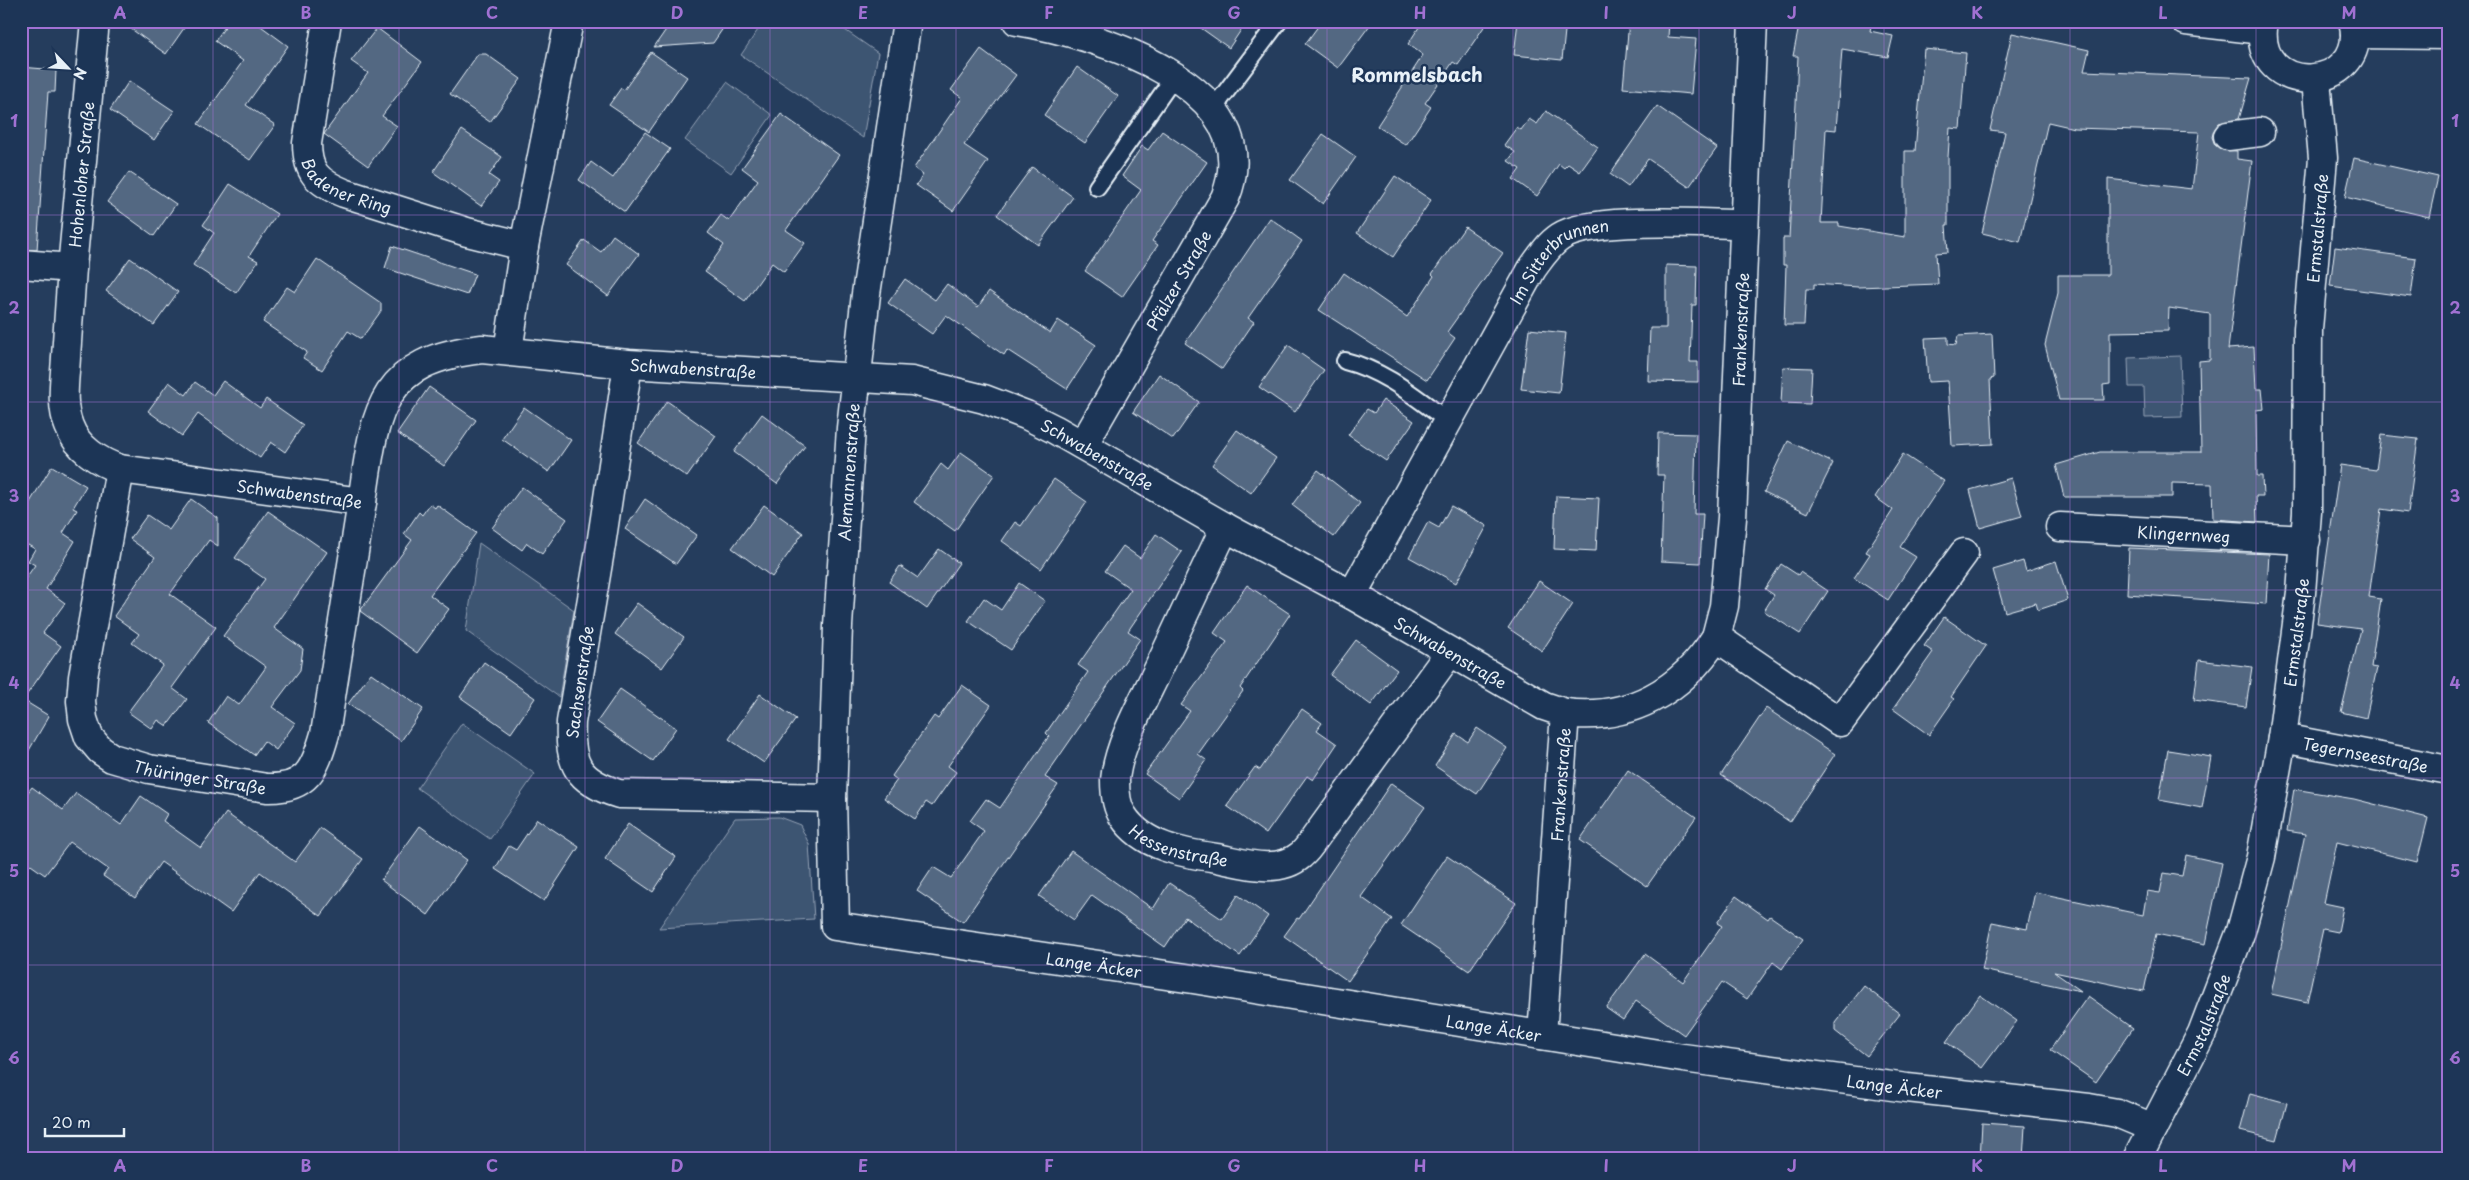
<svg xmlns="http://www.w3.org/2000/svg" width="2469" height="1180" viewBox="0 0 2469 1180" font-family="'Playpen Sans',sans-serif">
<rect width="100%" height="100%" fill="#253d5d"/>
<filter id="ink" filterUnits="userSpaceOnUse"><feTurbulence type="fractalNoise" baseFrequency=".02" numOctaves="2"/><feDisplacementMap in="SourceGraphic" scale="10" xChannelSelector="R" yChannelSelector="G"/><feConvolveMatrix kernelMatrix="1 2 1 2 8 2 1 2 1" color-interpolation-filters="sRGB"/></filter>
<g filter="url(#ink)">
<path fill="#3e5472" stroke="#93a2b5" d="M 764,21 L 832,21 L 878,53 L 863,138 L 741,55 Z
M 727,82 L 772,115 L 731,173 L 685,140 Z
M 2180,356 L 2182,417 L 2145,418 L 2144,387 L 2129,387 L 2128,358 Z
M 479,543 L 574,610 L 559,697 L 466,631 Z
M 462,723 L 535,774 L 490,839 L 417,788 Z
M 779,817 L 800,825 L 809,844 L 814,919 L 659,928 L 735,818 Z"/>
<path fill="#536782" stroke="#e8f1f8" d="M 120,21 L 189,21 L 166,54 Z
M 229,21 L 254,21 L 288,46 L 246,105 L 275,125 L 250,160 L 198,124 L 243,61 L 215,41 Z
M 672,21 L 728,21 L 713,43 L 654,47 Z
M 1191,21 L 1247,21 L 1229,48 Z
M 1322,21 L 1373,21 L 1338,68 L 1305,44 Z
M 1423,21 L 1488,21 L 1458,65 L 1453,62 L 1425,103 L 1431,107 L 1406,145 L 1377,126 L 1423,55 L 1408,44 Z
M 1518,21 L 1566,21 L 1562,60 L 1514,55 Z
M 1629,21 L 1669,23 L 1668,37 L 1696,39 L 1691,94 L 1623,88 Z
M 1800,21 L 1872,21 L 1870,31 L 1893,36 L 1888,57 L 1842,49 L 1836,130 L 1826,129 L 1821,223 L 1839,223 L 1839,226 L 1905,237 L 1905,151 L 1915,151 L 1924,49 L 1966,53 L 1960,129 L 1950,128 L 1948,157 L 1948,225 L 1946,225 L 1948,252 L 1936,253 L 1938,284 L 1858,287 L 1814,284 L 1814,289 L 1806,289 L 1804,325 L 1784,325 L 1786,265 L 1783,265 L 1783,238 L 1789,238 L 1796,104 L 1798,56 L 1793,56 Z
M 377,28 L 422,62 L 382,116 L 397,126 L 368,166 L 324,134 L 368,73 L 351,61 Z
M 2012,33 L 2089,50 L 2084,71 L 2251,78 L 2239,119 L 2219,123 L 2214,130 L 2212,137 L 2215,145 L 2222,150 L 2237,151 L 2237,159 L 2252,161 L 2228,349 L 2254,347 L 2256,389 L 2262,389 L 2264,409 L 2256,410 L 2257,476 L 2262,476 L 2263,496 L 2256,496 L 2257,522 L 2213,519 L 2212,484 L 2172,483 L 2172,497 L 2064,497 L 2056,465 L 2100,452 L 2201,452 L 2199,361 L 2210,360 L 2210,314 L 2169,308 L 2168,331 L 2110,332 L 2110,384 L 2103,385 L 2104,400 L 2059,400 L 2045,345 L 2058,293 L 2058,275 L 2108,275 L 2108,179 L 2192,189 L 2199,132 L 2074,128 L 2048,122 L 2020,242 L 1982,233 L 2005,132 L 1990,130 Z
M 981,49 L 1016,75 L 964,145 L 988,161 L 953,211 L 916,185 L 923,175 L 914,168 L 962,98 L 951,90 Z
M 651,52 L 687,77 L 649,132 L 609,105 L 621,88 L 624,90 Z
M 478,54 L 486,54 L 521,79 L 490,122 L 450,94 Z
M 21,67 L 56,70 L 55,92 L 48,92 L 37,250 L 21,249 Z
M 1077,67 L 1118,96 L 1085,143 L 1044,115 Z
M 129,81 L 174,111 L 154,140 L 110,110 Z
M 1657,106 L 1717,148 L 1689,187 L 1648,159 L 1628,187 L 1610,174 Z
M 1546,111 L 1598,147 L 1580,172 L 1568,164 L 1564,168 L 1559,164 L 1537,196 L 1513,179 L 1520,169 L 1508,161 L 1515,152 L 1504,145 L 1517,127 L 1521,130 L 1529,119 L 1537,124 Z
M 781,114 L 839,155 L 786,230 L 805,243 L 784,272 L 772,263 L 745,301 L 705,272 L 724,245 L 708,233 L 721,215 L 729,221 L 758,180 L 742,168 Z
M 462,130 L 502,157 L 489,175 L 499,182 L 481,206 L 433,172 Z
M 1162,131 L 1207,162 L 1152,241 L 1158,245 L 1122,297 L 1085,271 L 1141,190 L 1122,176 L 1142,146 L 1148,150 Z
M 645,132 L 670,149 L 625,212 L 579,180 L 591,162 L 613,178 Z
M 1323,134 L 1356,157 L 1323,204 L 1290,180 Z
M 2354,158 L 2438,177 L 2429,217 L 2345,197 Z
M 1032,167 L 1073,197 L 1038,245 L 997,215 Z
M 129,172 L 176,204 L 154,236 L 107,202 Z
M 1395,176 L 1431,200 L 1393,257 L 1357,233 Z
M 230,184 L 277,214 L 249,256 L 258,261 L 236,293 L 193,265 L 214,233 L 203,225 Z
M 1270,218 L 1302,241 L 1248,318 L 1254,322 L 1222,369 L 1185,343 Z
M 1465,227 L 1503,253 L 1447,332 L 1455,338 L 1427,380 L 1319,310 L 1344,273 L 1407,317 L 1434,276 L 1432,274 Z
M 613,235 L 639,254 L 608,296 L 566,265 L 584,240 L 601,252 Z
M 392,246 L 475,274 L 467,295 L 385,268 Z
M 2335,247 L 2416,258 L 2411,297 L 2330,286 Z
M 130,258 L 178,292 L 154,325 L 106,291 Z
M 317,259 L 381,303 L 381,311 L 361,339 L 348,331 L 322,370 L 303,358 L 307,352 L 263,322 L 287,287 L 295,292 Z
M 1666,265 L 1697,266 L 1696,305 L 1692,305 L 1690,362 L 1698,362 L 1698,382 L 1648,381 L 1650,328 L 1666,328 Z
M 905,279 L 935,300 L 947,284 L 978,307 L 989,291 L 1050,333 L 1058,320 L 1096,345 L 1067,389 L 1007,350 L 1004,355 L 946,315 L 932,334 L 888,303 Z
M 1529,329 L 1566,333 L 1559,393 L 1521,389 Z
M 1992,334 L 1994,378 L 1990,379 L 1993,444 L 1952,446 L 1948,381 L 1928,382 L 1925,338 L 1948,337 L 1948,344 L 1956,345 L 1958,336 Z
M 1288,345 L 1324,370 L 1295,412 L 1259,387 Z
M 1783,367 L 1812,368 L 1810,404 L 1781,403 Z
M 1159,374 L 1199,402 L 1173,439 L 1133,412 Z
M 223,381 L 260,408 L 266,399 L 303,425 L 285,452 L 271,442 L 260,458 L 198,414 L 182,436 L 148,411 L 169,382 L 186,395 L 195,382 L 213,395 Z
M 429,387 L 476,420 L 444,466 L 397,433 Z
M 1383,400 L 1414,421 L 1386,461 L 1348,435 L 1367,409 L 1374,413 Z
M 667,401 L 716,436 L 687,477 L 638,443 Z
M 524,407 L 571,440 L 549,472 L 502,439 Z
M 762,414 L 805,446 L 777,484 L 734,452 Z
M 1237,430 L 1276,458 L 1251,493 L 1212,465 Z
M 1658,433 L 1696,434 L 1694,514 L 1703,514 L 1700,563 L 1661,561 L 1664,475 L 1657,475 Z
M 2381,435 L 2418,439 L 2408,513 L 2381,509 L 2369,597 L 2381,599 L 2371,667 L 2377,668 L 2366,718 L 2341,712 L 2361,629 L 2317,623 L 2340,465 L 2376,470 Z
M 1788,441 L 1833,463 L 1808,513 L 1764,492 Z
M 961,452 L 994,475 L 955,531 L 914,502 L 941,464 L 948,470 Z
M 1903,454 L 1944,481 L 1900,547 L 1916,557 L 1888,600 L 1854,578 L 1870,554 L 1866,552 L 1893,510 L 1875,497 Z
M 52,466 L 86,486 L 73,508 L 77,510 L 63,533 L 75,541 L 46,589 L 65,603 L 43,633 L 61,646 L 23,700 L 49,716 L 21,764 L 21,585 L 35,565 L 28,561 L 35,549 L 21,541 L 21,517 Z
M 1318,470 L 1360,503 L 1334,537 L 1292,505 Z
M 2011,478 L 2022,516 L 1980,528 L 1970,490 Z
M 1054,479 L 1087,502 L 1041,569 L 1002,541 L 1015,522 L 1021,526 Z
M 522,487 L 567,519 L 542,554 L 527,543 L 522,550 L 492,528 Z
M 1556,496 L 1599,498 L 1596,551 L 1554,549 Z
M 191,499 L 218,518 L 218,546 L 209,540 L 170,594 L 216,627 L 172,688 L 187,699 L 167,726 L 158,720 L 152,729 L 128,712 L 163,665 L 132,643 L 139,634 L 114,616 L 155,557 L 130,539 L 147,515 L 169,530 Z
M 645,499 L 697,535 L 676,564 L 625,529 Z
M 430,504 L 435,508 L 437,505 L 476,533 L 430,595 L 449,609 L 417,653 L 360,611 L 412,540 L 404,534 L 419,512 L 422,515 Z
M 764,505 L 803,533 L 772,577 L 732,548 Z
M 1451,506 L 1487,526 L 1456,583 L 1409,557 L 1428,522 L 1439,528 Z
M 268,511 L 327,552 L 274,628 L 303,649 L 300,670 L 272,707 L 295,723 L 276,750 L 264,741 L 254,755 L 208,723 L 226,696 L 239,705 L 266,667 L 223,636 L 265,579 L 235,558 Z
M 1156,534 L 1182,552 L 1128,631 L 1140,639 L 1045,777 L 1058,785 L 963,922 L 917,891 L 933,867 L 951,878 L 984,831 L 970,821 L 986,799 L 1000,808 L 1049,736 L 1046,733 L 1088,672 L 1078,665 L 1131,589 L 1105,571 L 1123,546 L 1140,558 Z
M 2129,548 L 2269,554 L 2266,604 L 2127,594 Z
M 939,549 L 959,563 L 927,609 L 889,582 L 900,566 L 918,578 Z
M 2023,561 L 2026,571 L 2056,561 L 2068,600 L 2038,610 L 2036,603 L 2005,612 L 1993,570 Z
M 1781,564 L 1798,575 L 1800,572 L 1828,591 L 1800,634 L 1764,611 L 1774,595 L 1765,589 Z
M 1539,581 L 1573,604 L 1542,651 L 1508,628 Z
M 1019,583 L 1045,601 L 1011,650 L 968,621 L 984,598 L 1001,610 Z
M 1247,585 L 1290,614 L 1240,688 L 1243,691 L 1198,754 L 1206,760 L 1179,798 L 1145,774 L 1190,711 L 1181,705 L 1227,642 L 1214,633 Z
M 637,603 L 684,637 L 662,668 L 615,634 Z
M 1944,617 L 1986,646 L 1951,697 L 1954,699 L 1929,735 L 1893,709 L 1933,652 L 1924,646 Z
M 1356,640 L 1397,670 L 1371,705 L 1330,675 Z
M 2199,660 L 2252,667 L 2246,707 L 2194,700 Z
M 484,662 L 535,698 L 511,733 L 460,697 Z
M 371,673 L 423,709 L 401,741 L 348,704 Z
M 962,685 L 991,705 L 948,766 L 956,772 L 932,806 L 926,802 L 915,819 L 884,798 L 897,780 L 892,776 L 934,716 L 938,719 Z
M 620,689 L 676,728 L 653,761 L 597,722 Z
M 760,694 L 796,719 L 764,763 L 729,739 Z
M 1766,708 L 1835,754 L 1790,822 L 1721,775 Z
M 1302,709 L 1322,723 L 1317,730 L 1337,744 L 1313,780 L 1307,776 L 1266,834 L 1227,806 L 1255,767 L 1260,770 Z
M 1477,728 L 1507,748 L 1477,794 L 1435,766 L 1456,734 L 1468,742 Z
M 2168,750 L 2211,757 L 2202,808 L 2159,800 Z
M 1628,770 L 1696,817 L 1647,886 L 1580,840 Z
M 1391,783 L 1425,807 L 1361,897 L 1392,919 L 1348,981 L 1284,936 L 1297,918 L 1299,919 Z
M 32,787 L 63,810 L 76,793 L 121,825 L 141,796 L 167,814 L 163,821 L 201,848 L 226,813 L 295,862 L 320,828 L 363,859 L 321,916 L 260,872 L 231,912 L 161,862 L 135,898 L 103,876 L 108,869 L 70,842 L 45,875 L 21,858 L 21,801 Z
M 2294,789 L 2354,799 L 2428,818 L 2417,862 L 2337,842 L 2324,903 L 2343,907 L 2338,932 L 2323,929 L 2307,1002 L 2271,994 L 2305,834 L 2287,831 Z
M 537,819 L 579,847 L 544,901 L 495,869 L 509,846 L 516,850 Z
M 628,824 L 676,857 L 653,892 L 605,859 Z
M 420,826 L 467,860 L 428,915 L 381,880 Z
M 1071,851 L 1153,909 L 1169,883 L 1222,919 L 1238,895 L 1268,916 L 1240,956 L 1185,917 L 1165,947 L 1092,895 L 1074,920 L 1039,896 Z
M 2186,855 L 2222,863 L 2205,944 L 2156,934 L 2144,991 L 2054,972 L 2081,991 L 1982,970 L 1992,922 L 2027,929 L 2035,892 L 2143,915 L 2147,891 L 2160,893 L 2164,873 L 2182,876 Z
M 1447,856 L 1516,903 L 1469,971 L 1401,925 Z
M 1736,896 L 1768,919 L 1770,916 L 1803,939 L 1782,969 L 1773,962 L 1747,999 L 1722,982 L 1684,1035 L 1636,1001 L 1623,1020 L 1606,1008 L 1645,954 L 1683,982 L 1722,926 L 1717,923 Z
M 1864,986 L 1900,1014 L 1867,1056 L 1835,1031 L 1835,1023 Z
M 1980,995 L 2017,1021 L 1982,1068 L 1946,1042 Z
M 2088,996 L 2133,1028 L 2096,1082 L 2050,1050 Z
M 2250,1093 L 2287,1103 L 2277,1140 L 2240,1131 Z
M 1982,1123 L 2025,1126 L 2023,1159 L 1980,1159 Z"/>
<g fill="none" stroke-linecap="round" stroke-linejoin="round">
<g stroke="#e8f1f8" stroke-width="20">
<path id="lane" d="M 1213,109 L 1279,21
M 1097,187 L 1174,77
M 1345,361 C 1385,371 1415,397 1448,421"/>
</g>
<g stroke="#e8f1f8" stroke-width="31">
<g id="street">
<path id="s1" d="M 327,21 L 307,143 C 307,172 317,182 344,193 L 467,232 L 524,246"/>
<path id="s2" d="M 907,21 L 866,294 L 851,428 L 838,626 L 832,798 L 835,926 L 1193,979 L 1683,1058 L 1907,1088 L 2089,1108 L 2117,1113 L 2153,1128"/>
<path d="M 1017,21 C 1096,34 1271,86 1225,198 L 1083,445"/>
<path d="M 2228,136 L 2260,132"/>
<path id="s3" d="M 21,264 L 72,268 C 70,298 68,327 66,357 C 65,379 60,404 69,426 C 77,448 99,462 120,469 L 362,502 C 375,413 378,360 482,349 L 628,364 L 912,381 L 984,399 L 1026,415 L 1054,429 L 1225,527 L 1352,595 L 1544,706 L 1565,713"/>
<path id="s4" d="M 72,268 L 95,21"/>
<path d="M 508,351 L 524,246 L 569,21"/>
<path d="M 628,364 L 601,545 L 571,722 C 569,764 577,781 619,794 L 832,798"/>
<path id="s5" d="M 120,469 L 83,677 L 81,701 L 83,719 L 89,737 L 100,750 L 112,758 L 149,769 L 267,788 C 307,789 315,769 325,734 L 362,502"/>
<path id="s6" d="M 1225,527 C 1202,576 1179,625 1156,674 C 1141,705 1118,746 1115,780 C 1115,792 1116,806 1123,816 C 1143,847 1183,853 1217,858 C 1243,863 1278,875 1301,855 C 1306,851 1311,844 1315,838 L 1450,652"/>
<path id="s7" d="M 2060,527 L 2306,540"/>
<path id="s8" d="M 1352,595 L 1532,269 C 1540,258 1548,245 1560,237 C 1591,216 1703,224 1744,224"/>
<path id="s9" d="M 1716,637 L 1724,606 L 1732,518 L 1753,21"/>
<path id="s10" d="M 2282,738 L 2448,770"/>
<path id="s11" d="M 1542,1035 L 1565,713 C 1629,721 1682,691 1716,637 L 1840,722 L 1964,553"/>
</g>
</g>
<g stroke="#e8f1f8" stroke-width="31">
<g id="secondary">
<path d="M 2186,21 L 2262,30"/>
<path d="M 2264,21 C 2249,102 2372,93 2353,21"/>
<path d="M 2355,34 L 2448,35"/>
<path id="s12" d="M 2137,1159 L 2202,1033 L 2241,931 L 2261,857 L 2282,738 L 2301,593 L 2307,512 L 2308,329 L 2323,158 L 2316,80"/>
</g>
</g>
<use href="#lane" stroke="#1d3557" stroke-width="16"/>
<use href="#street" stroke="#1d3557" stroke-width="28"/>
<use href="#secondary" stroke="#1d3557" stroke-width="28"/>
</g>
</g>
<path fill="none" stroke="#a171d3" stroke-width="1" stroke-opacity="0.55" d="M 213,21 L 213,1159M 399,21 L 399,1159M 585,21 L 585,1159M 770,21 L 770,1159M 956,21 L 956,1159M 1142,21 L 1142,1159M 1327,21 L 1327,1159M 1513,21 L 1513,1159M 1699,21 L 1699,1159M 1884,21 L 1884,1159M 2070,21 L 2070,1159M 2256,21 L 2256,1159M 21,215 L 2448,215M 21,402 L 2448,402M 21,590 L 2448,590M 21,778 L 2448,778M 21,965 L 2448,965"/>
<g text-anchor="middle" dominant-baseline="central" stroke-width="5" stroke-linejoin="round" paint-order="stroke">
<g font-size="16" fill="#e8f1f8" stroke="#1d3557">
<text stroke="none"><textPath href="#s4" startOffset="94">Hohenloher Straße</textPath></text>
<text stroke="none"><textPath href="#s1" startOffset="190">Badener Ring</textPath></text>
<text stroke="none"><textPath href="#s12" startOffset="960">Ermstalstraße</textPath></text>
<text stroke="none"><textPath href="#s8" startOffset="400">Im Sitterbrunnen</textPath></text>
<text transform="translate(1178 280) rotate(-60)">Pfälzer Straße</text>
<text stroke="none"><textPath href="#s9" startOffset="309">Frankenstraße</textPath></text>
<text stroke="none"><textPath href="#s3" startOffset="954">Schwabenstraße</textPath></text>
<text stroke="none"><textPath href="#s3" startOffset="1374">Schwabenstraße</textPath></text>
<text transform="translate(848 472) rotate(-86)">Alemannenstraße</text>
<text stroke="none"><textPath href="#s3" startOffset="460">Schwabenstraße</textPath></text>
<text stroke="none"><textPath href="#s7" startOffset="124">Klingernweg</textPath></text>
<text stroke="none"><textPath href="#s12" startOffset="555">Ermstalstraße</textPath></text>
<text stroke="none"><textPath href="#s3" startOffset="1779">Schwabenstraße</textPath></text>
<text transform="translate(579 682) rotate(-82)">Sachsenstraße</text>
<text stroke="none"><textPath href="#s10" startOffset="85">Tegernseestraße</textPath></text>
<text stroke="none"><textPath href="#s5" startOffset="394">Thüringer Straße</textPath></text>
<text stroke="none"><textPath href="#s11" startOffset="251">Frankenstraße</textPath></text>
<text stroke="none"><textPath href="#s6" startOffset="380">Hessenstraße</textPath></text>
<text stroke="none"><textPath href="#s2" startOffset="1171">Lange Äcker</textPath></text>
<text stroke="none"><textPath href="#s12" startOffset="150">Ermstalstraße</textPath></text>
<text stroke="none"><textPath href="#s2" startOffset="1576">Lange Äcker</textPath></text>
<text stroke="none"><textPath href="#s2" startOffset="1981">Lange Äcker</textPath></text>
</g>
<g font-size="19" font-weight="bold" fill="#e8f1f8" stroke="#1d3557">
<text x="1417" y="74">Rommelsbach</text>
</g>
</g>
<rect width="2469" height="1180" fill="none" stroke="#1d3557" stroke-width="55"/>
<g transform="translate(68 68) rotate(115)" stroke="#1d3557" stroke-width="4" paint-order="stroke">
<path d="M0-4L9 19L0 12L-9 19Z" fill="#e8f1f8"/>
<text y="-8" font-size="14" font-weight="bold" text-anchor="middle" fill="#e8f1f8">N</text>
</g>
<path d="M45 1128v8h79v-8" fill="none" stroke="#e8f1f8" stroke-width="2.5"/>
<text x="52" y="1128" font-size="15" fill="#e8f1f8" stroke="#1d3557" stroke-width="4" paint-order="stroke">20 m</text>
<rect x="28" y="28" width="2414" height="1124" fill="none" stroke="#a171d3" stroke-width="2"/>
<g font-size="16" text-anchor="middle" font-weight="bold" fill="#a171d3">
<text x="120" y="19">A</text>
<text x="306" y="19">B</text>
<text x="492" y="19">C</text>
<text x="677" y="19">D</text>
<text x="863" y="19">E</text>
<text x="1049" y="19">F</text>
<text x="1234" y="19">G</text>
<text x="1420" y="19">H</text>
<text x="1606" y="19">I</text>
<text x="1792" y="19">J</text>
<text x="1977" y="19">K</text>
<text x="2163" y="19">L</text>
<text x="2349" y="19">M</text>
<text x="14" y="127">1</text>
<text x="2455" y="127">1</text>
<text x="14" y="314">2</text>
<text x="2455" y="314">2</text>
<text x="14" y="502">3</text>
<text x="2455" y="502">3</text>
<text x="14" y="689">4</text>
<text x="2455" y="689">4</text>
<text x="14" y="877">5</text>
<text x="2455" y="877">5</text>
<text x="14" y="1064">6</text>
<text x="2455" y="1064">6</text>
<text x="120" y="1172">A</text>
<text x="306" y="1172">B</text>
<text x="492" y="1172">C</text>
<text x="677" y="1172">D</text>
<text x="863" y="1172">E</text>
<text x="1049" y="1172">F</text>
<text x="1234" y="1172">G</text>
<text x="1420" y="1172">H</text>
<text x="1606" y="1172">I</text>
<text x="1792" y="1172">J</text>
<text x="1977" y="1172">K</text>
<text x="2163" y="1172">L</text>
<text x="2349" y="1172">M</text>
</g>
</svg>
